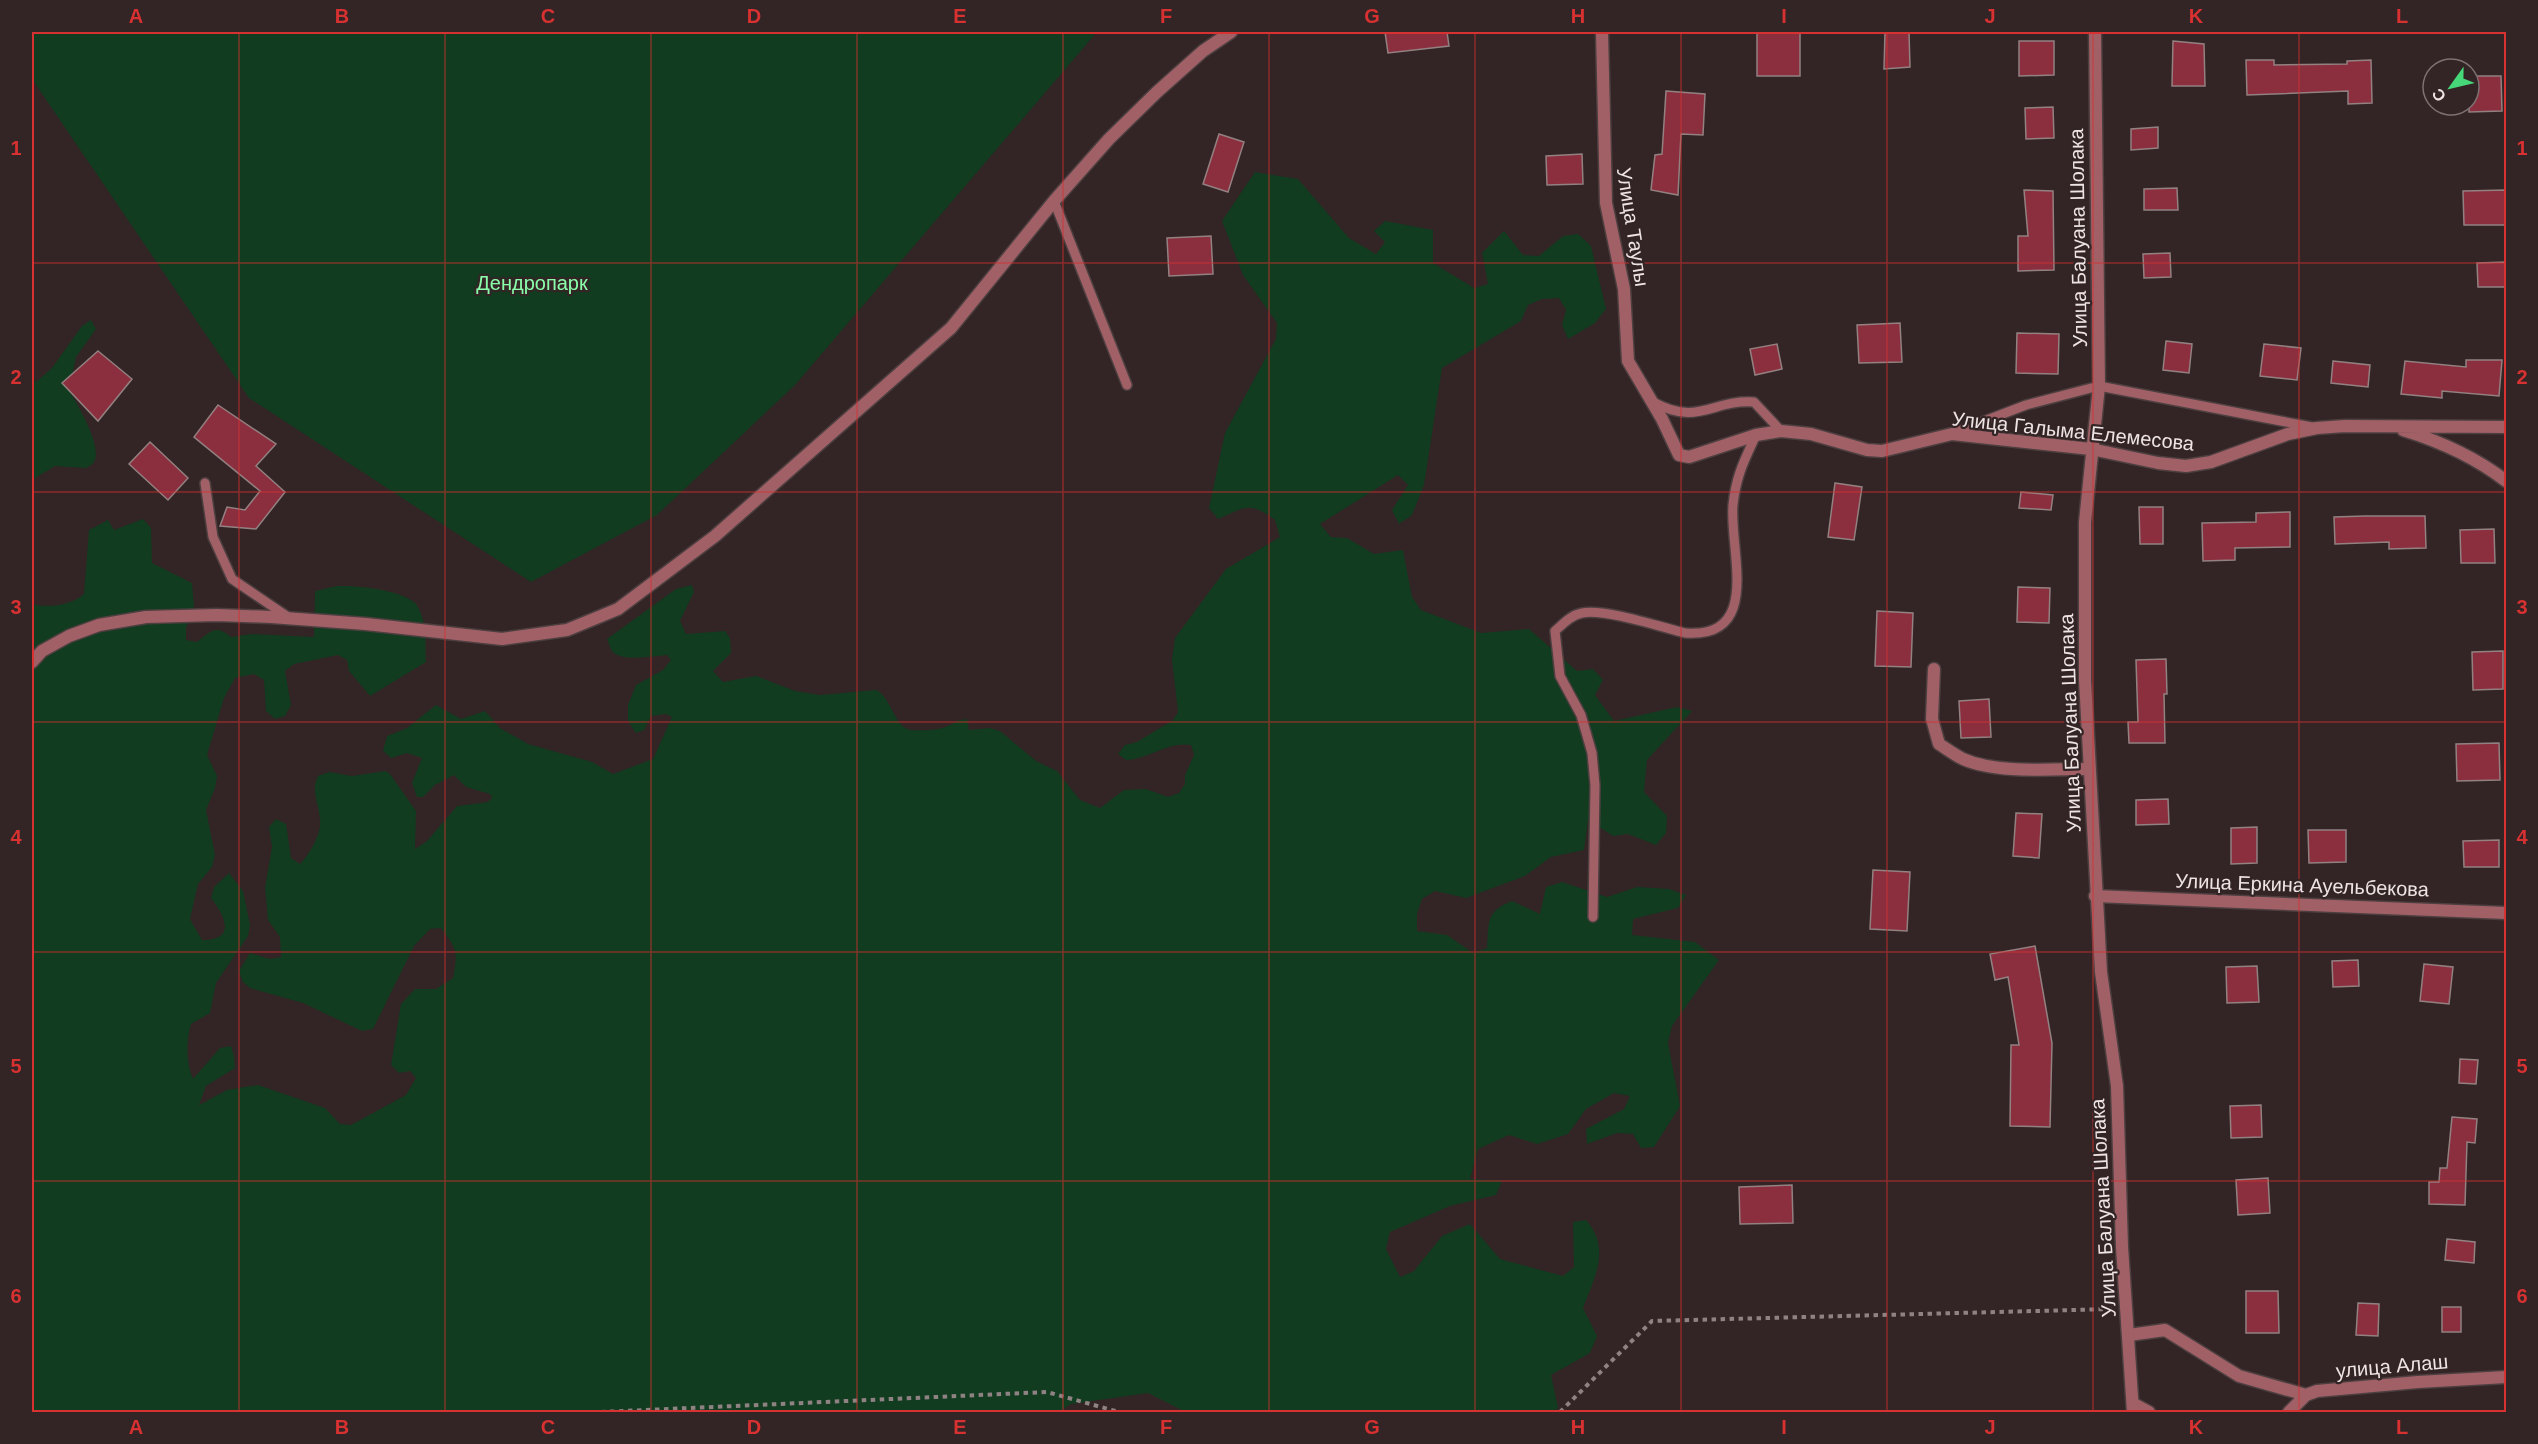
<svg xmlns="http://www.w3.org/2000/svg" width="2538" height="1444" viewBox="0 0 2538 1444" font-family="Arial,sans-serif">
<rect width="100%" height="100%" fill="#332425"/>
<path fill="#123c20" d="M 32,32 L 1097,32 L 795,385 L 657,515 L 531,582 L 249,398 L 32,79 Z
M 1255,172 L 1298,179 L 1349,238 L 1376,254 L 1385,242 L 1374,231 L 1385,221 L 1433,230 L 1433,263 L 1474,288 L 1488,284 L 1482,253 L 1504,231 L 1523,255 L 1539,256 L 1563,236 L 1578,234 L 1591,246 L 1606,309 L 1595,323 L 1568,339 L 1562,325 L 1566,310 L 1559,298 L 1542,299 L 1528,305 L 1521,321 L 1442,368 L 1424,485 L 1412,515 L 1399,524 L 1392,510 L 1408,485 L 1398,475 L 1320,524 L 1331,537 L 1347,538 L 1374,554 L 1403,550 L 1412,597 L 1421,610 L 1481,633 L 1529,629 L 1577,671 L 1593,669 L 1603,680 L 1595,695 L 1614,721 L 1677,707 L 1692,711 L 1647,760 L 1644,792 L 1667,816 L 1666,833 L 1656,845 L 1628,834 L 1613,836 L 1588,820 L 1584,850 L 1551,857 L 1525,876 L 1466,898 L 1435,891 L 1422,899 L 1417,914 L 1417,931 L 1447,935 L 1473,953 L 1487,948 C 1489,922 1485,912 1512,901 L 1540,914 L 1546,887 L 1562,882 L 1607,897 L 1637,887 L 1669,889 L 1686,895 L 1678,908 L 1633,919 L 1632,935 L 1695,942 L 1719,960 L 1672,1026 L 1668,1043 L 1680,1106 L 1654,1147 L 1641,1148 L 1633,1134 L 1617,1133 L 1587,1144 L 1586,1129 L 1624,1109 L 1630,1096 L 1614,1093 L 1586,1109 L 1568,1134 L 1537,1144 L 1509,1135 L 1478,1149 L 1470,1179 L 1502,1181 L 1496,1195 L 1450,1206 L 1390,1232 L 1386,1249 L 1400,1277 L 1414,1271 L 1442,1236 L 1470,1224 L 1500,1259 L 1563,1276 L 1574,1267 L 1573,1222 L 1586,1220 C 1611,1248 1595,1277 1583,1308 L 1597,1336 L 1590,1353 L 1551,1375 L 1558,1408 L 1553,1412 L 1186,1412 L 1148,1393 L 1071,1404 L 1059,1412 L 32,1412 L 32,604 C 48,608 70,606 84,594 L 89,530 L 108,520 L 114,530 L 143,519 L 151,528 L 152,563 L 192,583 L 194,606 L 186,628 L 186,640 L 197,642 C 211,631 216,624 231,637 L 252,634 L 314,637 L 315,591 C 322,590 330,587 338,586 C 356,585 402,590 415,603 C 428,619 425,644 426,662 L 370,696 L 349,671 L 347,660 L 338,655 L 294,664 L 285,671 L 291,705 L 285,716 L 275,719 L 266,711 L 264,680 L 254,674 L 235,678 L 224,698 L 207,755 L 217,776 L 215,788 L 206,810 L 215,855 L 212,867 L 198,884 L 190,919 L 202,940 C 237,940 225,916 211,898 L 214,887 L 229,873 L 243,891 L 250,925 L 248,936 L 216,983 L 210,1013 L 191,1024 C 186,1041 186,1063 193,1079 L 220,1048 L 231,1046 L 234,1056 L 235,1068 L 206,1086 L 199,1105 L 227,1090 L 258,1085 L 325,1108 L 340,1124 L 351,1125 L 406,1095 L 416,1078 L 410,1071 L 399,1073 L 391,1065 L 401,1004 L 415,989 L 436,989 L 453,978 C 458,952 457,949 441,928 L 430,929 L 414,946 L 373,1029 L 362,1031 L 303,1003 L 250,988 L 243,982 L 239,971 L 250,953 L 270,959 L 281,957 L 280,937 L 268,920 L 265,888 L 272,847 L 269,827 L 276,819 L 286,824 L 291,858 L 300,864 C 308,856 318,839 320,827 C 322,808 309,793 318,776 L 329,772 L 352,776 L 386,771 L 390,774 L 416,811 L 415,849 L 427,841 L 457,806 L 488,802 L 492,798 L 490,794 L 466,787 L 454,775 L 435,785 L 423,797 L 417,797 L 412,783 L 422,758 L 407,753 L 391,758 L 383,751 L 387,736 L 407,728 L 436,705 L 461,719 L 485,711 L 500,728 L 528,744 L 592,762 L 613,774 L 653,759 L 672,717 L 666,714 L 651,716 L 644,730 L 636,733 L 628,721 L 628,705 L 636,685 L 663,670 L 671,660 L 667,655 C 655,656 622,662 613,652 C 610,649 609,643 607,639 L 676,589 L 692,585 L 694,592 L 680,621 L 686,634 L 725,631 L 730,638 L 731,653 L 713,671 L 723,682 L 756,676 L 795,691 L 820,695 L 876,690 C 892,697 894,729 912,730 C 921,731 942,730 950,725 C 957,721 958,720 967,719 L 969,730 L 990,728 L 1000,731 L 1036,761 L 1057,771 L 1080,800 L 1100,808 L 1124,790 L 1146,789 L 1168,797 L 1179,793 L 1185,784 L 1185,775 L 1194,755 L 1191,745 C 1169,741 1149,759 1126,760 L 1118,754 L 1125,745 L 1137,742 L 1173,720 L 1178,712 L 1172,660 L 1175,638 L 1226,569 L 1280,537 L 1275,520 C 1249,501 1246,507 1218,519 L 1209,508 L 1225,433 L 1276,339 L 1277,323 L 1243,275 L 1222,221 Z
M 91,320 L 96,329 L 76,357 L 69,390 C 77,404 103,446 94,462 C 92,465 89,466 86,468 L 55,466 L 32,480 L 32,376 L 36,382 L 52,368 L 82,326 Z"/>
<path fill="#8b2f3e" stroke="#938081" stroke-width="1.5" d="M 1385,32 L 1447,32 L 1449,46 L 1388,53 Z
M 1757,32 L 1800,32 L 1800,76 L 1757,76 Z
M 1885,32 L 1909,32 L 1910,67 L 1884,69 Z
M 2019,41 L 2054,41 L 2054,75 L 2019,76 Z
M 2173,41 L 2204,44 L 2205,86 L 2172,86 Z
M 2246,60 L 2274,60 L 2274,65 L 2347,64 L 2347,61 L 2371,60 L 2372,103 L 2348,104 L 2348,91 L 2247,95 Z
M 2469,76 L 2501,76 L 2502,111 L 2469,112 Z
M 1666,91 L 1705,94 L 1703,135 L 1681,134 L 1678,195 L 1651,190 L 1655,155 L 1662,154 Z
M 2053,107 L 2054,138 L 2026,139 L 2025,108 Z
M 2158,127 L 2158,148 L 2131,150 L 2131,129 Z
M 1219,134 L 1244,142 L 1228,192 L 1203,184 Z
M 1582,154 L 1583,184 L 1547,185 L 1546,156 Z
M 2177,188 L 2178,210 L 2144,210 L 2144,189 Z
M 2024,190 L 2053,191 L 2054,270 L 2018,271 L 2018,236 L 2028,236 Z
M 2506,190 L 2506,225 L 2464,225 L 2463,191 Z
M 1211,236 L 1213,274 L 1169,276 L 1167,238 Z
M 2170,253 L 2171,277 L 2144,278 L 2143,254 Z
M 2506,262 L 2506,287 L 2478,287 L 2477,263 Z
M 1900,323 L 1902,362 L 1859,363 L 1857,325 Z
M 2017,333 L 2059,334 L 2058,374 L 2016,373 Z
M 2166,341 L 2192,344 L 2189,373 L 2163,370 Z
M 1777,344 L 1782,369 L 1755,375 L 1750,349 Z
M 2264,344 L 2301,348 L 2297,380 L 2260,376 Z
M 98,351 L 132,379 L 98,421 L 62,383 Z
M 2466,360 L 2502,360 L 2499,396 L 2442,391 L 2442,398 L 2401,394 L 2405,361 L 2466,367 Z
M 2333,361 L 2370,365 L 2368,387 L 2331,383 Z
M 218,405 L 276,444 L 256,466 L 285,492 L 256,529 L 220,526 L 227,507 L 245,510 L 260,491 L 194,437 Z
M 150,442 L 188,478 L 168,500 L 129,464 Z
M 1835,483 L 1862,487 L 1854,540 L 1828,537 Z
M 2021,492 L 2053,495 L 2051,510 L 2019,508 Z
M 2139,507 L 2163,507 L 2163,544 L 2140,544 Z
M 2290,512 L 2290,547 L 2235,548 L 2235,560 L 2203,561 L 2202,523 L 2256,522 L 2256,513 Z
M 2365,516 L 2425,516 L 2426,548 L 2389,549 L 2389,542 L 2335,544 L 2334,517 Z
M 2494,529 L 2495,563 L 2461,563 L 2460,530 Z
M 2018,587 L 2050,588 L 2049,623 L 2017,622 Z
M 1877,611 L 1913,613 L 1911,667 L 1875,666 Z
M 2503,651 L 2503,689 L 2473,690 L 2472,652 Z
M 2166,659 L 2167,694 L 2164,694 L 2165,743 L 2129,743 L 2128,722 L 2138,722 L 2136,660 Z
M 1989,699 L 1991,737 L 1961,738 L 1959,701 Z
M 2499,743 L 2500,780 L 2457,781 L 2456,744 Z
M 2168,799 L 2169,824 L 2136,825 L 2136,800 Z
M 2016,813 L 2042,814 L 2039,858 L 2013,856 Z
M 2257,827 L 2257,863 L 2231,864 L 2231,828 Z
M 2308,830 L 2346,830 L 2346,862 L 2309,863 Z
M 2499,840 L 2499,867 L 2464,867 L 2463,841 Z
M 1873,870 L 1910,872 L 1907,931 L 1870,929 Z
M 2035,946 L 2052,1043 L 2050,1127 L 2010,1126 L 2011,1045 L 2019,1045 L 2008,977 L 1995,980 L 1990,954 Z
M 2358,960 L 2359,986 L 2333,987 L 2332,961 Z
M 2424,964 L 2453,967 L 2449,1004 L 2420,1001 Z
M 2257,966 L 2259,1002 L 2227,1003 L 2226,967 Z
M 2460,1059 L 2478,1060 L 2476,1084 L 2459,1083 Z
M 2261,1105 L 2262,1137 L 2231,1138 L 2230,1106 Z
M 2452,1117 L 2477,1119 L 2475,1143 L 2467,1142 L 2465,1205 L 2429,1204 L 2429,1182 L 2439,1182 L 2440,1168 L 2447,1168 Z
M 2268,1178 L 2270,1213 L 2238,1215 L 2236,1180 Z
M 1792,1185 L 1793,1223 L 1740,1224 L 1739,1187 Z
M 2447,1239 L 2475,1242 L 2474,1263 L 2445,1260 Z
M 2246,1291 L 2278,1291 L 2279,1333 L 2246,1333 Z
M 2358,1303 L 2379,1304 L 2378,1336 L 2356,1335 Z
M 2442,1307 L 2461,1307 L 2461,1332 L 2442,1332 Z"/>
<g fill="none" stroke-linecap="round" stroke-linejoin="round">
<g stroke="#4d3f40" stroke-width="12">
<path id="service" d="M 1054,201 L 1127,385
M 1653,402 C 1699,427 1712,399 1754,402 L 1781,431
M 1953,433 L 2026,405 L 2099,386 L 2312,427
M 205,483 L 213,537 L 232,579 L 288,617
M 1593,917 L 1595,785 L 1592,753 L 1581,715 L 1560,676 L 1555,631 C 1563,624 1571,615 1582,613 C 1604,608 1661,627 1685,633 C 1763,639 1729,551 1733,505 C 1736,476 1744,461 1756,435"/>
</g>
<g stroke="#4d3f40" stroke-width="15">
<path id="minor" d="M 1602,32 L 1606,203 L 1624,289 L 1628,361 L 1662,419 L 1679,455 L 1689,457 L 1756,435 L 1781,431 L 1811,434 L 1867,450 L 1882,451 L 1952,434 L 2091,449 L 2158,463 L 2186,466 L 2211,462 L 2288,434 L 2317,428 L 2345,426 L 2506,427
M 2403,430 C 2442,442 2475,457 2506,481
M 1934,669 L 1932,719 L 1939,744 C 1947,749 1955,755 1963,759 C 1997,774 2052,769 2089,769
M 2095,896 L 2506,913
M 2129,1335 L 2165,1330 L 2239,1376 L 2306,1395
M 2134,1404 L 2149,1412
M 2289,1412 L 2306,1395 L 2317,1391 L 2418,1382 L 2506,1377"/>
</g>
<g stroke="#4d3f40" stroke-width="15">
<path id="tertiary" d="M 2095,32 L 2099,386 L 2085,522 L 2085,680 L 2101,972 L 2117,1086 L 2122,1247 L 2133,1412
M 32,662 L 42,651 L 69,636 L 99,625 L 146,617 L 217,615 L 271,617 L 366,624 L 502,639 L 567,630 L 618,609 L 715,536 L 951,328 L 1054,201 L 1109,139 L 1157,92 L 1203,51 L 1231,32"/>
</g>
<path stroke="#8f8283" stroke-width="4" stroke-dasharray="4.5 4.5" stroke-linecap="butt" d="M 601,1412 L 1047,1392 L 1119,1412
M 1560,1412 L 1652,1321 L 2112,1309"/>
<use href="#service" stroke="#a06066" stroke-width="9"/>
<use href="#minor" stroke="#a06066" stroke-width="12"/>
<use href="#tertiary" stroke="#a06066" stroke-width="12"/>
</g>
<path fill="none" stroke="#d73131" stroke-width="1.5" stroke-opacity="0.55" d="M 239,32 L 239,1412M 445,32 L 445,1412M 651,32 L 651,1412M 857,32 L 857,1412M 1063,32 L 1063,1412M 1269,32 L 1269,1412M 1475,32 L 1475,1412M 1681,32 L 1681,1412M 1887,32 L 1887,1412M 2093,32 L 2093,1412M 2299,32 L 2299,1412M 32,263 L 2506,263M 32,492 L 2506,492M 32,722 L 2506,722M 32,952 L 2506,952M 32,1181 L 2506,1181"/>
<g text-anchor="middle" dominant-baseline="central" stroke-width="4.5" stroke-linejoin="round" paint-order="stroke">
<g font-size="20" fill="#efe4e5" stroke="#332425">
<text transform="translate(1633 227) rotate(81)">Улица Таулы</text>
<text transform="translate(2078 238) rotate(-91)">Улица Балуана Шолака</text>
<text transform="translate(2073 431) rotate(6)">Улица Галыма Елемесова</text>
<text transform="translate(2070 723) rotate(-92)">Улица Балуана Шолака</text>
<text transform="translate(2302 885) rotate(2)">Улица Еркина Ауельбекова</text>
<text transform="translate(2103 1208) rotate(-93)">Улица Балуана Шолака</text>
<text transform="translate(2392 1366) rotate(-5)">улица Алаш</text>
</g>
<g font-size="20" fill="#8afdaa" stroke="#332425">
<text x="532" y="283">Дендропарк</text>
</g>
</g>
<rect width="2538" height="1444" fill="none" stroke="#332425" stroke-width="66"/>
<g transform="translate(2451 87) rotate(236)"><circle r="28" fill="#332425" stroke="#7e7172" stroke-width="1.5"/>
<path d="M0-4.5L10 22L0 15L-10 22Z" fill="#46d779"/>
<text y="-9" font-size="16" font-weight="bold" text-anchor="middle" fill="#efe4e5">С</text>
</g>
<rect x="33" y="33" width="2472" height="1378" fill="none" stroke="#d73131" stroke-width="2"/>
<g font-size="20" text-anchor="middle" font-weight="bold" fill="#d73131">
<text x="136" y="23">A</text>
<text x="342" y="23">B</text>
<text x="548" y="23">C</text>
<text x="754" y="23">D</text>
<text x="960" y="23">E</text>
<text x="1166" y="23">F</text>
<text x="1372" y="23">G</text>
<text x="1578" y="23">H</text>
<text x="1784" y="23">I</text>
<text x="1990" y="23">J</text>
<text x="2196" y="23">K</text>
<text x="2402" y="23">L</text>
<text x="16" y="155">1</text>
<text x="2522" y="155">1</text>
<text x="16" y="384">2</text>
<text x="2522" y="384">2</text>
<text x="16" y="614">3</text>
<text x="2522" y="614">3</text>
<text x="16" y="844">4</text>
<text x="2522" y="844">4</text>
<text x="16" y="1073">5</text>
<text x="2522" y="1073">5</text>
<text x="16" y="1303">6</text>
<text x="2522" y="1303">6</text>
<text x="136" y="1434">A</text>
<text x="342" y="1434">B</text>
<text x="548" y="1434">C</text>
<text x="754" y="1434">D</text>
<text x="960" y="1434">E</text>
<text x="1166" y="1434">F</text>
<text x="1372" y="1434">G</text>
<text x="1578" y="1434">H</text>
<text x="1784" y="1434">I</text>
<text x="1990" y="1434">J</text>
<text x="2196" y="1434">K</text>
<text x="2402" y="1434">L</text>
</g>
</svg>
